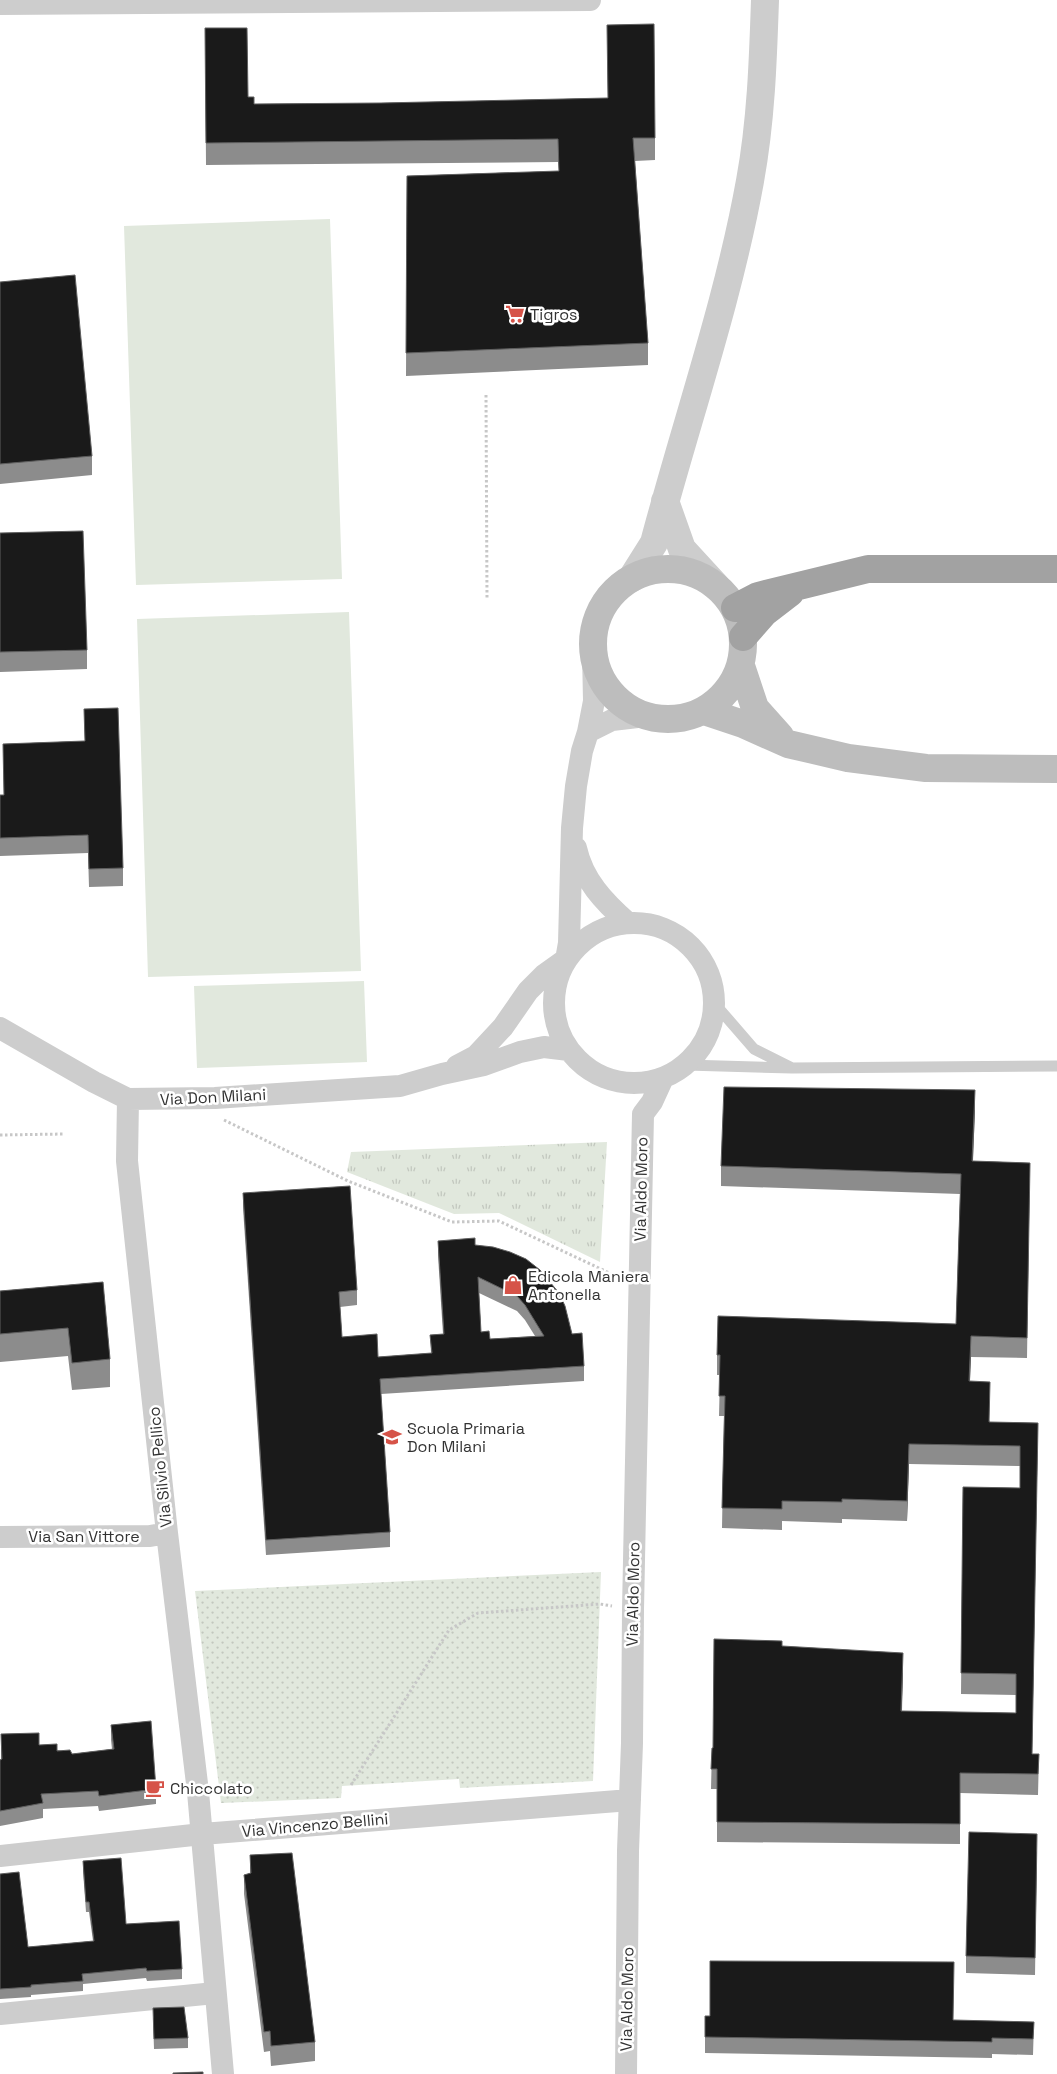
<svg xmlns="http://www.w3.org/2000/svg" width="1057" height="2074" viewBox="0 0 1057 2074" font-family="'Space Grotesk',sans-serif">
<defs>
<pattern id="grass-tufts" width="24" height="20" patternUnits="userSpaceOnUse" patternTransform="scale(1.25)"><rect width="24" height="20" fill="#e1e8dd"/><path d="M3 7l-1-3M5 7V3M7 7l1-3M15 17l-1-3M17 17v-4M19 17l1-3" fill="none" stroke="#c2c7be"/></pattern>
<pattern id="park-dots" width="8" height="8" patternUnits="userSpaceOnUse" patternTransform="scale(1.25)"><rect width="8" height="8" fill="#e1e8dd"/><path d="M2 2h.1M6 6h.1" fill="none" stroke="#c2c7be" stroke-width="1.8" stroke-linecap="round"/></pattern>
</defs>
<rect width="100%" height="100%" fill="#fff"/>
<path fill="url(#grass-tufts)" d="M 607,1142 L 600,1262 L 499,1213 L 454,1214 L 347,1172 L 351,1152 Z"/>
<path fill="url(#park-dots)" d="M 601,1572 L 593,1781 L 460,1788 L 459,1779 L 342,1786 L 341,1798 L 221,1803 L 195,1591 Z"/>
<path fill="#e1e8dd" d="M 330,219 L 342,579 L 136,585 L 124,226 Z
M 349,612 L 361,971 L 148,977 L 137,619 Z
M 364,981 L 367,1062 L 197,1068 L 194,986 Z"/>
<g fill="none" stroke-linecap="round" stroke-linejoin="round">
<path stroke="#c7c7c7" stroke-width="3" stroke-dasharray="2.5 2.5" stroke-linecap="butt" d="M 486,395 L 487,598
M 224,1120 L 348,1181 L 452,1222 L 499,1221 L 618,1277
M 0,1135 L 63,1134
M 351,1785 L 449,1630 L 478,1613 L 600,1604 L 612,1606"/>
<path stroke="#cdcdcd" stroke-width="11" d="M 686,1065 L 792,1068 L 754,1049 L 715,1004
M 792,1068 L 1057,1066"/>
<path stroke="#cdcdcd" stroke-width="22" d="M 0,4 L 590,0
M 588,732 L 612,720 L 646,716
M 576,848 C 583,880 604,902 628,923
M554 1003a80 80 0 1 1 160 0a80 80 0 1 1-160 0Z
M 566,960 L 569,943 L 572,828 L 576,786 L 582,751 L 588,732 L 594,701 L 593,652
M 0,1028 L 94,1082 L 128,1099 L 215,1098 L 400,1086 L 442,1074 L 484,1065 L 520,1052 L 544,1047 L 569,1050
M 457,1066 L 476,1056 L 503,1027 L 528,991 L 544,975 L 565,960
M 128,1099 L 127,1161 L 167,1533 L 198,1792 L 223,2074
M 0,1537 L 150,1536 L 167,1533
M 0,1856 L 202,1834 L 630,1800
M 0,2014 L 215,1993
M 626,2074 L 628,1851 L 632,1743 L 633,1610 L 643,1114 L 652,1102 L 663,1078"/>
<path stroke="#cdcdcd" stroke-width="28" d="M 665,501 L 682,549 L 716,586
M 632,578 L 654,543 C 686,422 728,303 750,181 C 761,121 763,61 765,0"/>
<path stroke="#bdbdbd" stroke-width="28" d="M593 644a75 75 0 1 1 150 0a75 75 0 1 1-150 0Z
M 741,666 L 755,708 L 780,736
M 704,711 L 743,724 L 788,744 L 848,758 L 926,768 L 1057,769"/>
<path stroke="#a2a2a2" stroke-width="28" d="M 735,608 L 758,596 L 868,569 L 1057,569
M 743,637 L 764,613 L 790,593"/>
</g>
<path fill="#8c8c8c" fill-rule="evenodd" d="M 607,25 L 655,138 L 655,160 L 635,161 L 648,343 L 648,365 L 406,376 L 407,176 L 559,171 L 558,162 L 206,165 L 205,28 L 248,97 L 254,104 L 381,103 L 608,98 Z
M 0,282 L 92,456 L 92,475 L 0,484 Z
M 0,533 L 87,650 L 87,669 L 0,672 Z
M 84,709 L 123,868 L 123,886 L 89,887 L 88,853 L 0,856 L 0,795 L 4,795 L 3,744 L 85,741 Z
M 975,1110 L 973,1161 L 1030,1163 L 1027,1358 L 971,1357 L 970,1381 L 990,1422 L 1038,1423 L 1032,1754 L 1039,1754 L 1038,1795 L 960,1793 L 960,1844 L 717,1842 L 717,1789 L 711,1789 L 712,1748 L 713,1748 L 782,1646 L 903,1673 L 902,1711 L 1016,1713 L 1016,1695 L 961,1694 L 963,1487 L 1020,1488 L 1020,1466 L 909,1464 L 907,1521 L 842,1519 L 842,1523 L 782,1521 L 782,1530 L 722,1528 L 724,1416 L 719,1416 L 720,1375 L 717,1375 L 717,1355 L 956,1324 L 960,1194 L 721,1186 L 721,1166 Z
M 243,1193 L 357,1290 L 357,1305 L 340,1307 L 342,1337 L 378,1357 L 431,1353 L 430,1335 L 443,1334 L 438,1256 L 438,1241 L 475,1245 L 572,1334 L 584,1366 L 584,1381 L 381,1394 L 390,1532 L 390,1547 L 266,1555 L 243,1208 ZM 479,1293 L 517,1311 L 525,1320 L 535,1336 L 490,1339 L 481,1332 Z
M 103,1282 L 110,1359 L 110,1387 L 72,1390 L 68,1356 L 0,1362 L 0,1291 Z
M 111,1725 L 156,1789 L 156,1804 L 99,1811 L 98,1806 L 43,1809 L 43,1818 L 0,1826 L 0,1760 L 1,1759 L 1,1734 L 72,1754 L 112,1749 L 111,1740 Z
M 1037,1851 L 1035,1975 L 966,1973 L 966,1956 Z
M 250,1855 L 315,2042 L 315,2061 L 271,2066 L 270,2051 L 264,2052 L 244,1894 L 244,1875 L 250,1873 Z
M 83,1861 L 126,1924 L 182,1969 L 182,1979 L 147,1981 L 146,1978 L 83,1984 L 83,1991 L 31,1995 L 31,1997 L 0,1999 L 0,1874 L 28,1947 L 93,1941 L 89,1912 L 86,1912 L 83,1871 Z
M 705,2016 L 1034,2022 L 1033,2055 L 992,2054 L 992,2058 L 705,2053 Z
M 153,2018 L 188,2038 L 188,2048 L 154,2049 Z"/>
<path fill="#5f5f5f" d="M 975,1090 L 975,1110 L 972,1181 L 972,1161 Z
M 971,1336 L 971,1357 L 969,1401 L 969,1381 Z
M 909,1444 L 909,1464 L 907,1521 L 907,1501 Z
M 903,1653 L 903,1673 L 901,1731 L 901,1711 Z"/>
<path fill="#1a1a1a" stroke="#5f5f5f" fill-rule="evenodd" d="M 654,24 L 655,138 L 633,138 L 648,343 L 406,353 L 407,176 L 559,171 L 558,139 L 206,143 L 205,28 L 247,28 L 248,97 L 254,97 L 254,104 L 381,103 L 608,98 L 607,25 Z
M 75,275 L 92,456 L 0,464 L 0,282 Z
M 83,531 L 87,650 L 0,652 L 0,533 Z
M 118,708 L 123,868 L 89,869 L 88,835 L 0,838 L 0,795 L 4,795 L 3,744 L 85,741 L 84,709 Z
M 724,1087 L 975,1090 L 972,1161 L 1030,1163 L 1027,1338 L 971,1336 L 969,1381 L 990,1382 L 989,1422 L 1038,1423 L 1032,1754 L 1039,1754 L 1038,1774 L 960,1773 L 960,1824 L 717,1822 L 717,1769 L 711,1769 L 712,1748 L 713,1748 L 714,1639 L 782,1641 L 782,1646 L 903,1653 L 901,1711 L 1016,1713 L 1016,1674 L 961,1673 L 963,1487 L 1020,1488 L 1020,1446 L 909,1444 L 907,1501 L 842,1499 L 842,1502 L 782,1501 L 782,1509 L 722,1508 L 725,1396 L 719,1396 L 720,1355 L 717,1355 L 718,1316 L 956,1324 L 961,1174 L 721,1166 Z
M 350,1186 L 357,1290 L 339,1292 L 342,1337 L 377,1334 L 378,1357 L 432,1353 L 430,1335 L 444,1334 L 438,1241 L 475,1238 L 475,1245 L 493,1247 L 510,1252 L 526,1259 L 540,1270 L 559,1293 L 565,1306 L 572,1334 L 582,1333 L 584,1366 L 380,1379 L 390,1532 L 266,1540 L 243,1193 ZM 478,1277 L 517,1296 L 525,1305 L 544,1336 L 490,1339 L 489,1331 L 481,1332 Z
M 103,1282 L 110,1359 L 72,1363 L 68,1328 L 0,1334 L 0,1291 Z
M 151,1721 L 156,1789 L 99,1796 L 98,1791 L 41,1794 L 43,1803 L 0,1811 L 0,1760 L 2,1759 L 1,1734 L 39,1733 L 39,1745 L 57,1744 L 57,1751 L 70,1750 L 72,1754 L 114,1749 L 111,1725 Z
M 969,1832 L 1037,1834 L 1035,1958 L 966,1956 Z
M 292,1853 L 315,2042 L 271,2046 L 270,2031 L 264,2032 L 244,1875 L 251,1873 L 250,1855 Z
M 121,1858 L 126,1924 L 179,1921 L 182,1969 L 147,1971 L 146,1968 L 82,1974 L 83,1981 L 31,1985 L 31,1987 L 0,1989 L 0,1874 L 19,1872 L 28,1947 L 94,1941 L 89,1902 L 86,1902 L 83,1861 Z
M 710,1961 L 954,1962 L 953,2020 L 1034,2022 L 1033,2039 L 992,2038 L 992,2042 L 705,2037 L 705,2016 L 710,2016 Z
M 184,2007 L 188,2038 L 154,2039 L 153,2008 Z
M 203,2072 L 203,2074 L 173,2074 L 173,2073 Z"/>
<defs>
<g id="supermarket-bare" transform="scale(1.5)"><path d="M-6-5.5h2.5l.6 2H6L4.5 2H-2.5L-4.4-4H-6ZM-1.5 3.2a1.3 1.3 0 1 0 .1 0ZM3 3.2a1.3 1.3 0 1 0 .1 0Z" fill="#d65348" stroke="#fff" stroke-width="2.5" paint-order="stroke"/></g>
<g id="shop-bare" transform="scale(1.5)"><path d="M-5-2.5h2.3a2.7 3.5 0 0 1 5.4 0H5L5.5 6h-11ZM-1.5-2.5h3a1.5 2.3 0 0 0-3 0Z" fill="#d65348" stroke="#fff" stroke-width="2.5" paint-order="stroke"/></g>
<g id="school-bare" transform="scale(1.5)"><path d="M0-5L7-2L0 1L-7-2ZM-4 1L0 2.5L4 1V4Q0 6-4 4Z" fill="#d65348" stroke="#fff" stroke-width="2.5" paint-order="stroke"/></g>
<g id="cafe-bare" transform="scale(1.5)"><path d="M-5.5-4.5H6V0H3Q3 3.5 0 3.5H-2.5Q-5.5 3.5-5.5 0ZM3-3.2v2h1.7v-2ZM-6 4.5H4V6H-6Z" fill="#d65348" stroke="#fff" stroke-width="2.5" paint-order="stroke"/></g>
</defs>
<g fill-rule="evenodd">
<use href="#supermarket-bare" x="515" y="314"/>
<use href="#shop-bare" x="513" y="1285"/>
<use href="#school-bare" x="392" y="1437"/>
<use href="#cafe-bare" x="155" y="1788"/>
</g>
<g text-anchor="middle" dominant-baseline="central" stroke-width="5" stroke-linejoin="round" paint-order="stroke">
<g font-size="16" fill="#333" stroke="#fff" text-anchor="start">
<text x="530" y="314">Tigros</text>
<text x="528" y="1276">Edicola Maniera<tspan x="528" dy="18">Antonella</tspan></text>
<text x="407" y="1428">Scuola Primaria<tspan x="407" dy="18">Don Milani</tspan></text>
<text x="170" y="1788">Chiccolato</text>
</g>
<g font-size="16" fill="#333" stroke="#fff">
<text transform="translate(213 1097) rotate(-3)">Via Don Milani</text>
<text transform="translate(641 1189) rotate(-89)">Via Aldo Moro</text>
<text transform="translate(160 1467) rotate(-96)">Via Silvio Pellico</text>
<text x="84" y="1536">Via San Vittore</text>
<text transform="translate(633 1594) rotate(-89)">Via Aldo Moro</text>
<text transform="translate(315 1825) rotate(-5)">Via Vincenzo Bellini</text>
<text transform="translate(627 1999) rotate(-89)">Via Aldo Moro</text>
</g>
</g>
</svg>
